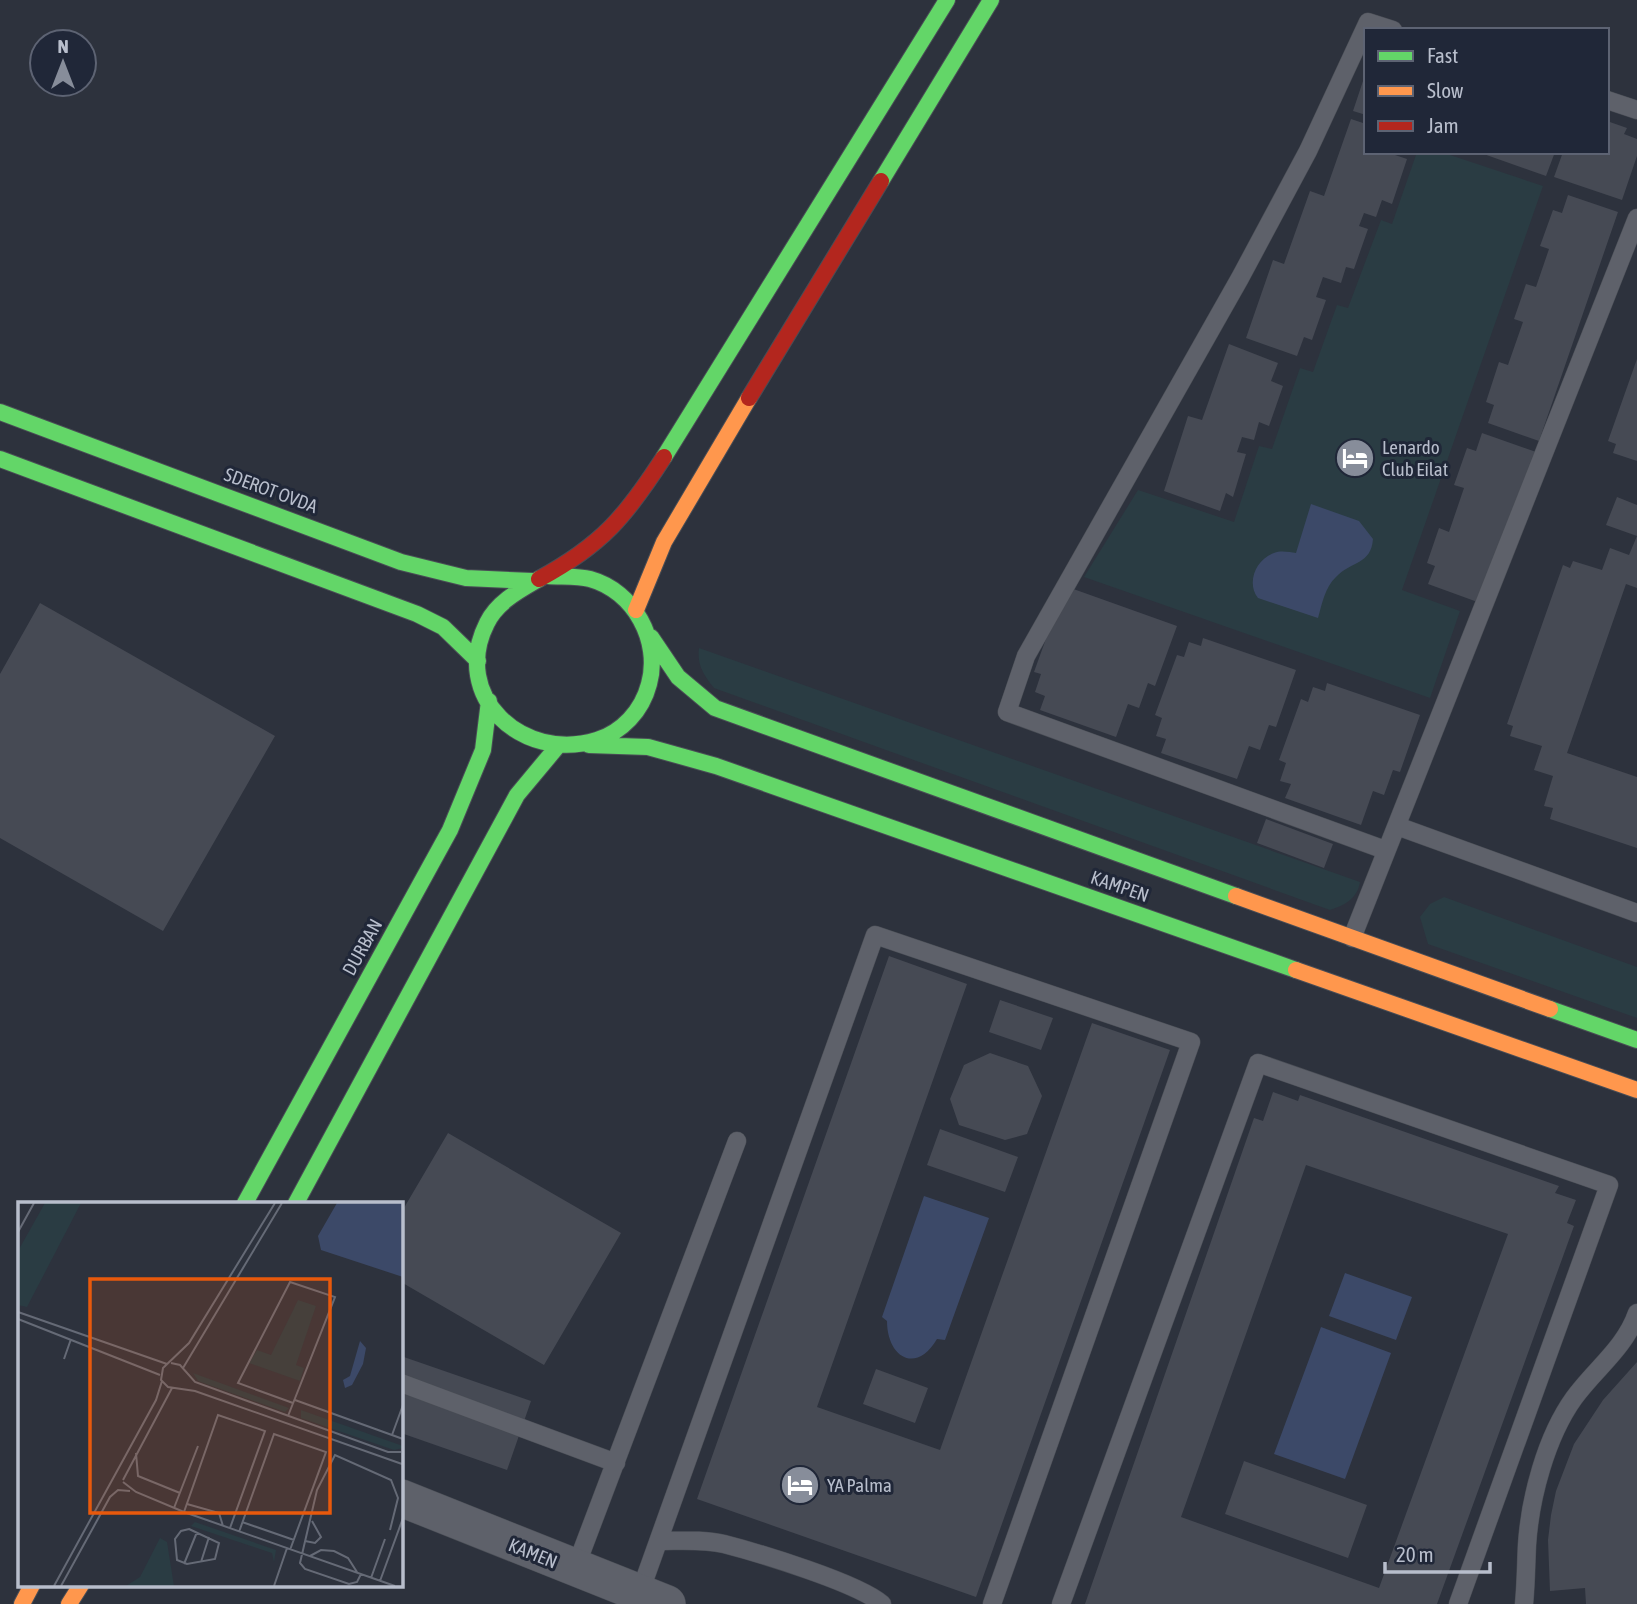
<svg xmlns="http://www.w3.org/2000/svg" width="1637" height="1604" viewBox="0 0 1637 1604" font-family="'Asap Condensed',sans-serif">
<rect width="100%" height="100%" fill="#2d323d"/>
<path fill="#2a3c43" d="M 1417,152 L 1441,152 L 1543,186 L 1402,590 L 1460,611 L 1430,698 L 1084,577 L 1138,490 L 1234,522 L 1259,446 L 1272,449 L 1300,368 L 1313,372 L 1337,305 L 1348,308 L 1381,220 L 1392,224 Z
M 699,648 L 1360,882 C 1357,899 1345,905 1330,910 L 714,688 C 703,674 697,665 699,648 Z
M 1444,897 L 1637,967 L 1637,1018 L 1428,944 L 1420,917 L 1430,904 Z"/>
<path fill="#3c4968" d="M 1311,504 L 1359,521 L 1373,539 C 1371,565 1351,561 1336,577 C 1325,587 1322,604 1318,618 L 1258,598 C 1246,583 1256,559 1274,553 C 1281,550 1289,552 1296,553 Z
M 924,1196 L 989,1218 L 945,1340 L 937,1339 C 916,1375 887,1357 887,1321 L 882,1317 Z
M 1345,1273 L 1412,1297 L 1396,1340 L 1329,1316 Z
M 1321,1327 L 1391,1353 L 1345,1479 L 1274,1454 Z"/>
<path fill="#464a54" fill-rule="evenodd" d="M 1365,75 L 1366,75 L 1366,115 L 1353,111 Z
M 1351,119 L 1366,124 L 1366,152 L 1395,152 L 1395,155 L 1407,159 L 1392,204 L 1382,200 L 1376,217 L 1364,213 L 1359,226 L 1368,229 L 1354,269 L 1346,267 L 1341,283 L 1323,277 L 1316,297 L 1326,300 L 1312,340 L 1304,337 L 1297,356 L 1246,338 L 1273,260 L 1284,264 L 1310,191 L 1324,196 Z
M 1607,121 L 1627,128 L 1624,134 L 1637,139 L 1637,156 L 1622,200 L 1554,177 L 1563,152 L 1607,152 Z
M 1478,152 L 1555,152 L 1546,176 Z
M 1568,195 L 1618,212 L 1539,441 L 1488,423 L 1494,405 L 1486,402 L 1499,362 L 1508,365 L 1523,322 L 1514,319 L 1526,284 L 1536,287 L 1549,249 L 1540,246 L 1553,210 L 1562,213 Z
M 1229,344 L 1278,363 L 1271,381 L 1283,386 L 1269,426 L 1259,422 L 1254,440 L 1242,437 L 1237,452 L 1246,454 L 1233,497 L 1226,493 L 1220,511 L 1164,491 L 1188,416 L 1202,420 Z
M 1637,359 L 1637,461 L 1613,453 L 1616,444 L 1608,441 Z
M 1482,433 L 1536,452 L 1483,604 L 1428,584 L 1435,566 L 1427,563 L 1439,528 L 1449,532 L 1464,488 L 1454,485 L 1467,448 L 1476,451 Z
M 1617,497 L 1637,505 L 1637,588 L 1626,584 L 1567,753 L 1637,777 L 1637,848 L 1550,819 L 1553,808 L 1544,806 L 1553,776 L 1534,770 L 1542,746 L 1510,736 L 1513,726 L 1507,724 L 1563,565 L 1570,568 L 1573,561 L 1602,570 L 1610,548 L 1629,555 L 1637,536 L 1606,525 Z
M 1065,586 L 1177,626 L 1155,686 L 1148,683 L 1139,708 L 1128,704 L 1116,737 L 1040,710 L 1045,696 L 1035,692 L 1041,674 L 1034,672 Z
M 40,603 L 275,736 L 163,931 L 0,838 L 0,674 Z
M 1203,638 L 1296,670 L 1276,727 L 1269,725 L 1260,750 L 1249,746 L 1237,779 L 1161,753 L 1166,739 L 1156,736 L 1162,718 L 1155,715 L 1177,655 L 1184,657 L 1189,642 L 1201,646 Z
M 1327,683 L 1420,715 L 1400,772 L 1393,770 L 1384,795 L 1373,791 L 1361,825 L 1285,798 L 1291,784 L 1280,781 L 1286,763 L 1279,760 L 1301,699 L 1308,702 L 1313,687 L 1325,691 Z
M 1266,819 L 1333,844 L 1324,868 L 1257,843 Z
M 889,956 L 967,984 L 817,1407 L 940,1450 L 1092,1023 L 1170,1050 L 976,1597 L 697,1499 Z
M 1000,1000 L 1053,1018 L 1041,1050 L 989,1032 Z
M 990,1053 L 1028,1066 L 1042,1096 L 1027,1134 L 1005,1140 L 959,1125 L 950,1099 L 964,1065 Z
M 1273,1092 L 1298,1101 L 1300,1095 L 1559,1186 L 1555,1193 L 1576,1200 L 1567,1223 L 1574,1226 L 1437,1604 L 1085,1604 L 1254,1118 L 1263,1121 ZM 1306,1165 L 1508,1234 L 1379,1588 L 1181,1517 Z
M 940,1129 L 1018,1157 L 1005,1192 L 927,1165 Z
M 448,1133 L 621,1233 L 544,1365 L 401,1282 L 401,1213 Z
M 401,1356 L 531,1401 L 507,1470 L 401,1433 Z
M 1637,1362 L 1637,1604 L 1586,1604 L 1585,1588 L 1550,1591 L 1548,1540 L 1551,1515 L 1556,1491 L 1574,1444 L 1603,1400 Z
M 876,1369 L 928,1388 L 915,1423 L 863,1404 Z
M 1244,1461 L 1367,1505 L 1348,1558 L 1225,1514 Z"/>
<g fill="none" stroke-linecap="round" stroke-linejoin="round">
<g stroke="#494d55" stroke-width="19">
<path id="lane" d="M 1607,100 L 1637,110
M 1397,826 L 1637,913
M 1385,850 L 1007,712 L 1026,656 L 1240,278 L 1308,151 L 1368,22 L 1393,30
M 1352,938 L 1637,218
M 401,1383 L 616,1463
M 659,1541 C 680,1541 703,1539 724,1544 C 759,1553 858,1583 882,1604
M 575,1569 L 737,1141
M 639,1595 L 875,935 L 1191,1042 L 992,1604
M 1061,1604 L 1258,1063 L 1609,1185 L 1458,1604
M 1524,1604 C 1526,1584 1526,1565 1527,1545 C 1530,1498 1546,1437 1574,1398 C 1595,1369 1625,1348 1637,1313"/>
</g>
<g stroke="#494d55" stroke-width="38">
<path id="street" d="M 401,1498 L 667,1604"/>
</g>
<g stroke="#494d55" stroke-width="18">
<path id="fast" d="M 881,181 L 991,0
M 0,412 L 401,562 L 466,578 L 532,581
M 664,457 L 947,0
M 0,459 L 417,614 L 443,627 L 478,661
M 539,579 C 520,590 497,602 487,623 C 450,696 522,763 597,740 C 622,732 642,711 649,684 C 661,641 634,591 590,579 C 578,576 561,577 548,576
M 651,637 L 678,677 L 715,708 L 1236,896
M 589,745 L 648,747 L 716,766 L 1296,970
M 1550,1009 L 1637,1040
M 245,1203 L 450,830 L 483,750 L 489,701
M 296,1203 L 517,795 L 557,747"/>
</g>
<g stroke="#494d55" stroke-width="18">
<path id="slow" d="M 636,610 L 664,542 L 749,398
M 1236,896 L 1550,1009
M 1296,970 L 1637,1090
M 22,1604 L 32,1585
M 69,1604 L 81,1585"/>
</g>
<g stroke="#494d55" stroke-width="18">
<path id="jam" d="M 749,398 L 881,181
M 539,579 C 602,545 626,516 664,457"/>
</g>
<use href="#lane" stroke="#5e616a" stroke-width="18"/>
<use href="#street" stroke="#5e616a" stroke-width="37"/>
<use href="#fast" stroke="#63d668" stroke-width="16"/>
<use href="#slow" stroke="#ff974d" stroke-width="16"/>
<use href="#jam" stroke="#b3261e" stroke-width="16"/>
</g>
<defs>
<g id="hotel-disc" transform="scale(2.0125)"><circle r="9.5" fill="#878d9a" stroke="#202738"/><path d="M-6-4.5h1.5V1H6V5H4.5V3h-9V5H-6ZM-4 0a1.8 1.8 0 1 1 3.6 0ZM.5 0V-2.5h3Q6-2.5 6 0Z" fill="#fff"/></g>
</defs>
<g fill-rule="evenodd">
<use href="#hotel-disc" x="1355" y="458"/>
<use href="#hotel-disc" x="800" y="1485"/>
</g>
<g text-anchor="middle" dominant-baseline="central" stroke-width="6" stroke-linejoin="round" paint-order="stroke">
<g font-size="19" fill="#b8becc" stroke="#202738" text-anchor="start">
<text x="1382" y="447">Lenardo<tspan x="1382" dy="22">Club Eilat</tspan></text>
<text x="827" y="1485">YA Palma</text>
</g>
<g font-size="19" fill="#b8becc" stroke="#202738">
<text transform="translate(271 490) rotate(20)">SDEROT OVDA</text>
<text transform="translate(1120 886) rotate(19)">KAMPEN</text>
<text transform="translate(362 947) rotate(-61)">DURBAN</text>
<text transform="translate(533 1553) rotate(22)">KAMEN</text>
</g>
</g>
<g transform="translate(18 1202)">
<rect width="385" height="385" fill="#2d323d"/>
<path d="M 27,1 L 63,1 L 9,105 L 0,103 L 0,49 ZM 280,98 L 298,104 L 278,163 L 286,166 L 282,179 L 231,161 L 239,148 L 253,153 ZM 175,171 L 271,206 L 267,210 L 180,179 ZM 283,208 L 385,244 L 385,246 L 376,248 L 283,216 ZM 177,320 L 258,348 L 256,360 L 254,351 L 173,324 ZM 142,336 L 149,340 L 156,384 L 108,384 L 122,375 Z" fill="#2a3c43"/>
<path d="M 319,1 L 385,1 L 385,75 L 303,48 L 300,34 ZM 342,139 L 348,146 L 345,162 L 334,183 L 327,186 L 325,178 L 332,174 Z" fill="#3c4968"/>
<path fill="none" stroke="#656a76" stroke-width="2" d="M 257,1 L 171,141 L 145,166 L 143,178 L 150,185 L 177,189 L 384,262M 0,30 L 16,1M 0,110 L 149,162M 0,117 L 142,173M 46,157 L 53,137M 153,161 L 162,163 L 177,180 L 370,250 L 383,250M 165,166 L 264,1M 277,198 L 385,237M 270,214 L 317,95 L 272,80 L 220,181 L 275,201M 374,233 L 385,203M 118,251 L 120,274 L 162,291M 105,278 L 154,186M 105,280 L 118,290 L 166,310 L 377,384M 169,302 L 201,311 L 205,324M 156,306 L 180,244M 166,310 L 200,213 L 247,229 L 212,326M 224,320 L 276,338M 171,327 L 201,341 L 197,357 L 169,362 L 159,358 L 157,337 L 163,329 ZM 221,330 L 256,232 L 308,250 L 272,348M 287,339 L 297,341 L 303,335 L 294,319M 292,354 L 303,348 L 316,349 L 330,356 L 339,370M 183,360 L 191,335M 166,362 L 179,330M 343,372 L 339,380 L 331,382 L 287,367 L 282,361 L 299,288 L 317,253 L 373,278 L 380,296 L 372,328M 353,376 L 367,337M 362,379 L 385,316M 36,384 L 138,198 L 144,179M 43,384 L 92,295 L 100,288 L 112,289M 256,384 L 269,346"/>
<path fill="#e8590c" fill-opacity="0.15" stroke="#e8590c" stroke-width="3.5" d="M 72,77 L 312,77 L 312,311 L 72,311 Z"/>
<rect width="385" height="385" fill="none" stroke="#b8becc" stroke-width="3.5"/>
</g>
<rect x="1364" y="28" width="245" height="126" fill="#202738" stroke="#5d6373" stroke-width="2"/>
<rect x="1378" y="51" width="35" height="10" fill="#63d668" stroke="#5d6373" stroke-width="2"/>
<text x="1427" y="63" font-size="21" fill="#b8becc">Fast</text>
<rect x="1378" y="86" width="35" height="10" fill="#ff974d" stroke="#5d6373" stroke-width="2"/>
<text x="1427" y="98" font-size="21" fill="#b8becc">Slow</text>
<rect x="1378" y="121" width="35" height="10" fill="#b3261e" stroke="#5d6373" stroke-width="2"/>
<text x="1427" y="133" font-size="21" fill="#b8becc">Jam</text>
<g transform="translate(63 63)"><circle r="33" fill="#202738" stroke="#5d6373" stroke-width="2"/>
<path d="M0-5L12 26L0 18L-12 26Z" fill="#878d9a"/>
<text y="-10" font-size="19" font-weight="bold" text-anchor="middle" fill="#b8becc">N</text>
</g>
<path d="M1385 1562v10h105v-10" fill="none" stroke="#b8becc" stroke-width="3.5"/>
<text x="1396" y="1562" font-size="21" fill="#b8becc" stroke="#202738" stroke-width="5" paint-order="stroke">20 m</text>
</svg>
